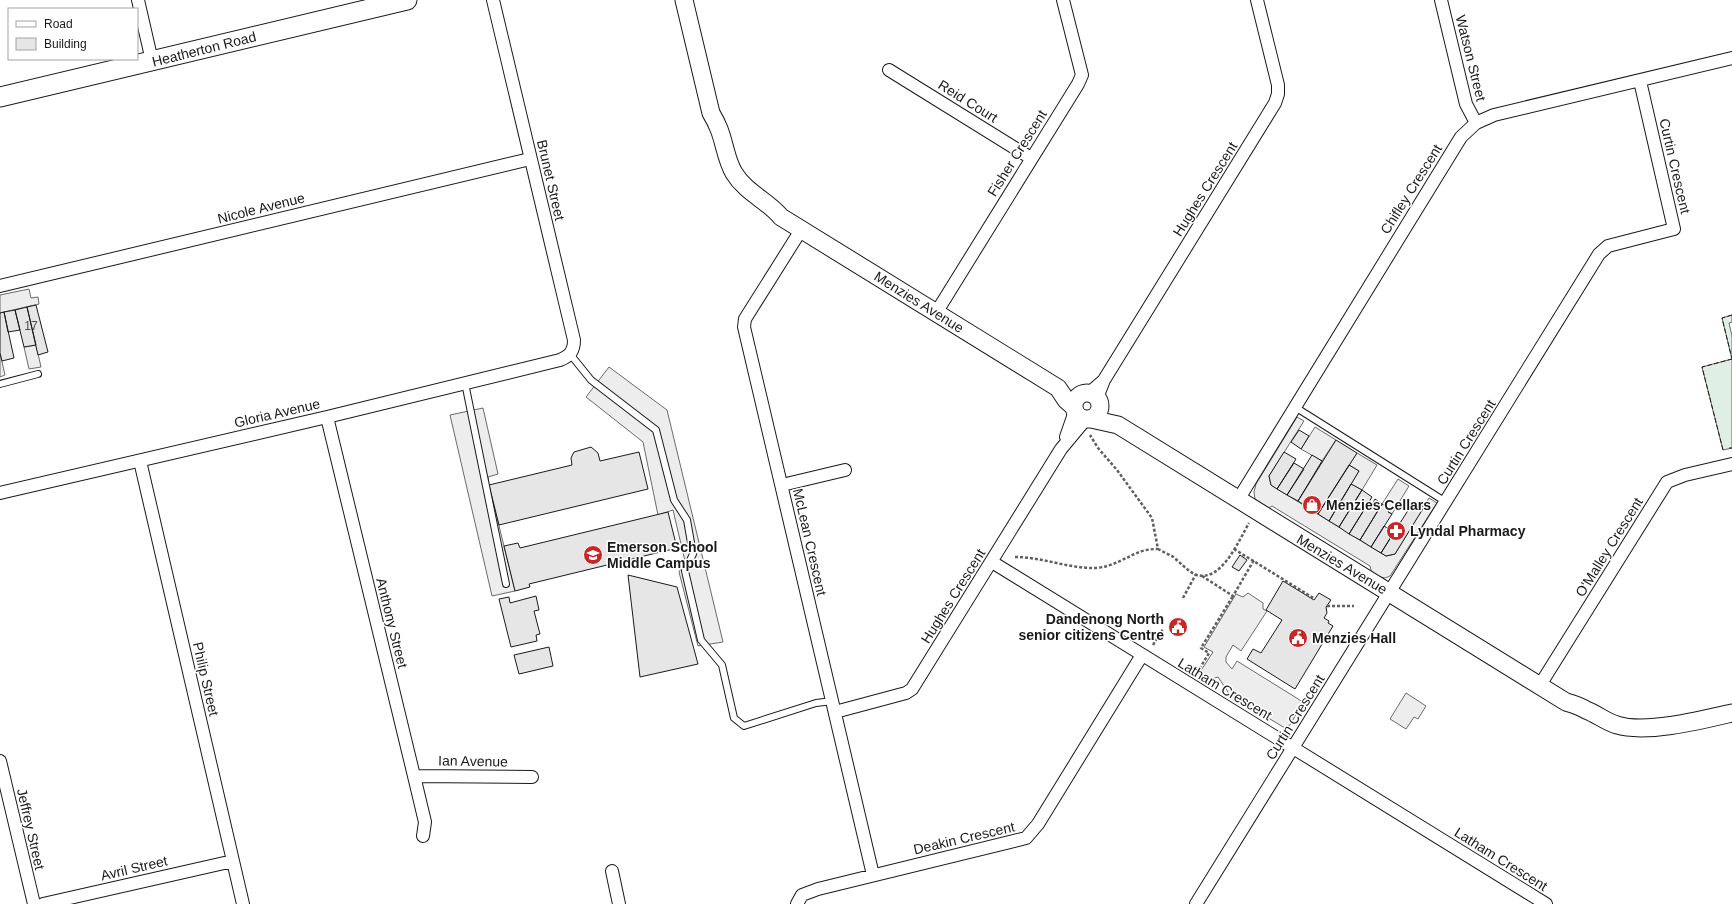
<svg xmlns="http://www.w3.org/2000/svg" width="1732" height="904" viewBox="0 0 1732 904" font-family="Helvetica,sans-serif">
<rect width="100%" height="100%" fill="#fff"/>
<path fill="#e0efe3" stroke="#6a6a6a" d="M 1732,315 L 1732,322 L 1729,323 L 1732,336 L 1732,359 L 1722,318 Z
M 1732,359 L 1732,448 L 1723,450 L 1702,367 Z"/>
<path fill="#ededed" stroke="#6a6a6a" d="M 29,289 L 31,298 L 38,297 L 39,304 L 0,313 L 0,295 Z
M 36,345 L 41,367 L 29,369 L 24,347 Z
M 0,353 L 5,375 L 0,377 Z
M 609,367 L 667,410 L 723,642 L 698,646 L 679,572 L 685,561 L 673,510 L 658,515 L 643,442 L 586,397 Z
M 483,408 L 498,474 L 488,477 L 489,485 L 515,591 L 492,596 L 450,415 Z
M 1297,417 L 1304,421 L 1269,476 L 1271,485 L 1371,547 L 1386,556 L 1395,554 L 1429,498 L 1437,503 L 1390,576 L 1385,578 L 1376,576 L 1372,574 L 1370,566 L 1272,506 L 1269,508 L 1255,499 L 1254,492 L 1256,484 Z
M 1315,427 L 1336,440 L 1322,461 L 1301,449 Z
M 1357,453 L 1377,465 L 1362,490 L 1351,484 L 1359,471 L 1349,465 Z
M 1398,479 L 1409,486 L 1392,514 L 1388,512 L 1390,508 L 1382,504 Z
M 1248,593 L 1263,603 L 1263,609 L 1267,611 L 1241,651 L 1233,645 L 1226,657 L 1226,662 L 1232,669 L 1237,661 L 1303,702 L 1290,725 L 1285,728 L 1230,695 L 1218,677 L 1212,679 L 1200,672 L 1213,652 L 1204,647 L 1236,594 L 1243,597 Z
M 1406,693 L 1426,706 L 1418,719 L 1414,717 L 1406,729 L 1390,719 Z"/>
<path fill="#e6e6e6" stroke="#1a1a1a" d="M 36,305 L 48,352 L 38,355 L 27,307 Z
M 27,307 L 36,345 L 24,347 L 15,310 Z
M 15,310 L 20,330 L 8,332 L 4,312 Z
M 4,312 L 14,358 L 2,361 L 0,353 L 0,313 Z
M 1299,430 L 1309,436 L 1301,449 L 1291,442 Z
M 1336,440 L 1357,453 L 1318,514 L 1298,501 Z
M 591,447 L 598,453 L 600,461 L 639,452 L 648,489 L 499,525 L 489,485 L 572,465 L 571,458 L 574,452 Z
M 1284,452 L 1296,459 L 1277,489 L 1271,485 L 1269,476 Z
M 1312,455 L 1322,461 L 1298,501 L 1287,495 Z
M 1294,463 L 1304,469 L 1287,495 L 1277,489 Z
M 1349,465 L 1359,471 L 1329,521 L 1318,514 Z
M 1351,484 L 1362,490 L 1339,527 L 1329,521 Z
M 1362,490 L 1372,497 L 1349,534 L 1339,527 Z
M 1375,499 L 1382,504 L 1360,540 L 1349,534 L 1369,502 L 1372,504 Z
M 1414,501 L 1424,507 L 1395,554 L 1386,556 L 1381,553 Z
M 1382,504 L 1390,509 L 1388,512 L 1392,514 L 1371,547 L 1360,540 Z
M 668,512 L 677,548 L 529,584 L 530,587 L 515,591 L 504,546 L 518,543 L 520,548 Z
M 1384,526 L 1394,532 L 1381,553 L 1371,547 Z
M 1240,555 L 1247,560 L 1239,571 L 1232,567 Z
M 628,575 L 677,587 L 698,664 L 640,677 Z
M 1283,581 L 1314,600 L 1319,593 L 1331,600 L 1326,607 L 1327,613 L 1324,618 L 1329,621 L 1328,623 L 1333,626 L 1295,689 L 1247,659 L 1253,649 L 1261,653 L 1282,620 L 1266,610 Z
M 536,596 L 539,610 L 534,611 L 540,634 L 536,635 L 537,641 L 511,647 L 499,599 L 509,597 L 510,603 Z
M 549,647 L 553,666 L 519,674 L 514,655 Z"/>
<g fill="none" stroke-linecap="round" stroke-linejoin="round">
<g stroke="#1a1a1a" stroke-width="8">
<path id="lane" d="M 570,354 L 591,380 L 656,430 L 674,500 L 687,520 L 693,554 L 685,571 L 701,640 L 722,665 L 734,718 L 744,726 L 816,703 L 833,701
M 465,383 L 506,584
M 0,384 L 38,374
M 1295,407 L 1446,502"/>
</g>
<g stroke="#1a1a1a" stroke-width="14">
<path id="street" d="M 138,0 L 152,61
M 1441,0 L 1466,104 L 1476,123
M 889,70 L 1031,158
M 801,230 L 745,319 L 744,327 L 873,875
M 0,286 L 530,159
M 936,313 L 1078,84 L 1082,75 L 1063,0
M 1088,394 L 1103,381
M 1097,398 L 1104,380 L 1275,103 L 1278,94 L 1278,85 L 1257,0
M 327,417 L 414,776 L 425,822 L 423,836
M 1066,437 L 1075,411
M 140,461 L 243,904
M 782,485 L 845,470
M 0,493 L 327,417 L 560,360 C 570,356 574,351 574,340 L 493,0
M 1238,500 L 1461,137 L 1476,123 L 1494,115 L 1732,58
M 992,562 L 1546,904
M 1540,685 L 1667,482 L 1685,475 L 1732,464
M 835,712 L 906,693 L 912,689 L 1061,449 L 1086,419
M 0,761 L 34,904
M 414,776 L 532,777
M 612,871 L 619,904
M 43,904 L 233,861
M 797,904 L 802,895 L 818,889 L 1026,838 L 1038,824 L 1142,655
M 1196,904 L 1599,254 L 1608,246 L 1674,229 L 1640,81"/>
</g>
<g stroke="#1a1a1a" stroke-width="19">
<path id="secondary" d="M 684,0 L 711,113 C 714,118 717,124 719,129 C 725,144 726,160 734,173 C 746,193 767,200 781,217 L 1058,388 L 1066,400 L 1074,407
M1074 406a13 13 0 1 1 26 0a13 13 0 1 1-26 0Z
M 1091,419 L 1118,425 L 1566,702 C 1573,704 1580,706 1586,710 C 1597,714 1606,722 1617,725 C 1646,734 1702,720 1732,713"/>
</g>
<g stroke="#1a1a1a" stroke-width="21">
<path id="primary" d="M 0,97 L 407,0"/>
</g>
<path stroke="#5f5f5f" stroke-width="2.5" stroke-dasharray="3 2" stroke-linecap="butt" d="M 1158,549 C 1162,551 1167,554 1172,556 C 1180,562 1188,572 1197,575 C 1222,582 1239,540 1249,523
M 1234,549 L 1315,599
M 1015,557 C 1043,557 1069,569 1097,568 C 1113,566 1123,559 1137,553 C 1143,550 1151,549 1158,549 L 1152,518 L 1117,470 L 1098,448 L 1090,435
M 1202,576 L 1233,596 L 1254,560
M 1183,598 L 1196,574
M 1327,606 L 1354,606
M 1153,645 L 1163,629
M 1197,673 L 1209,653 L 1201,648 L 1233,596"/>
<use href="#lane" stroke="#fff" stroke-width="6"/>
<use href="#street" stroke="#fff" stroke-width="12"/>
<use href="#secondary" stroke="#fff" stroke-width="17"/>
<use href="#primary" stroke="#fff" stroke-width="19"/>
<path stroke="#1a1a1a" stroke-width="1" stroke-dasharray="5 2" stroke-linecap="butt" d="M 1732,315 L 1722,318 L 1732,359
M 1729,448 L 1732,448
M 1723,450 L 1702,367 L 1732,359"/>
</g>
<defs>
<g id="shop-disc" transform="scale(1)"><circle r="9.5" fill="#c62828" stroke="#fff"/><path d="M-5-2.5h2.3a2.7 3.5 0 0 1 5.4 0H5L5.5 6h-11ZM-1.5-2.5h3a1.5 2.3 0 0 0-3 0Z" fill="#fff"/></g>
<g id="pharmacy-disc" transform="scale(1)"><circle r="9.5" fill="#c62828" stroke="#fff"/><path d="M-2-6h4v4h4v4h-4v4h-4v-4h-4v-4h4Z" fill="#fff"/></g>
<g id="school-disc" transform="scale(1)"><circle r="9.5" fill="#c62828" stroke="#fff"/><path d="M0-5L7-2L0 1L-7-2ZM-4 1L0 2.5L4 1V4Q0 6-4 4Z" fill="#fff"/></g>
<g id="civic-disc" transform="scale(1)"><circle r="9.5" fill="#c62828" stroke="#fff"/><path d="M-.6-6.5H3V-4.5H.6V-3L4-1V1h2V6H-6V1h2V-1L-.6-3ZM-1.2 2.5V6h2.4V2.5Z" fill="#fff"/></g>
</defs>
<g fill-rule="evenodd">
<use href="#shop-disc" x="1312" y="505"/>
<use href="#pharmacy-disc" x="1396" y="531"/>
<use href="#school-disc" x="593" y="555"/>
<use href="#civic-disc" x="1178" y="627"/>
<use href="#civic-disc" x="1298" y="638"/>
</g>
<g text-anchor="middle" dominant-baseline="central" stroke-width="3" stroke-linejoin="round" paint-order="stroke">
<g font-size="12" fill="#4d4d4d">
<text x="31" y="326">17</text>
</g>
<g font-size="14" fill="#1a1a1a" stroke="#fff">
<text transform="translate(204 49) rotate(-14)">Heatherton Road</text>
<text transform="translate(1471 58) rotate(76)">Watson Street</text>
<text transform="translate(968 101) rotate(32)">Reid Court</text>
<text transform="translate(1017 153) rotate(-58)">Fisher Crescent</text>
<text transform="translate(1675 166) rotate(77)">Curtin Crescent</text>
<text transform="translate(551 180) rotate(77)">Brunet Street</text>
<text transform="translate(1205 189) rotate(-58)">Hughes Crescent</text>
<text transform="translate(1411 189) rotate(-58)">Chifley Crescent</text>
<text transform="translate(261 208) rotate(-14)">Nicole Avenue</text>
<text transform="translate(919 302) rotate(32)">Menzies Avenue</text>
<text transform="translate(277 413) rotate(-13)">Gloria Avenue</text>
<text transform="translate(1466 442) rotate(-58)">Curtin Crescent</text>
<text transform="translate(810 542) rotate(77)">McLean Crescent</text>
<text transform="translate(1609 547) rotate(-58)">O'Malley Crescent</text>
<text transform="translate(1342 564) rotate(31)">Menzies Avenue</text>
<text transform="translate(953 596) rotate(-58)">Hughes Crescent</text>
<text transform="translate(392 623) rotate(76)">Anthony Street</text>
<text transform="translate(206 679) rotate(77)">Philip Street</text>
<text transform="translate(1225 689) rotate(31)">Latham Crescent</text>
<text transform="translate(1295 717) rotate(-58)">Curtin Crescent</text>
<text transform="translate(473 761) rotate(1)">Ian Avenue</text>
<text transform="translate(31 829) rotate(77)">Jeffrey Street</text>
<text transform="translate(964 838) rotate(-13)">Deakin Crescent</text>
<text transform="translate(1501 859) rotate(32)">Latham Crescent</text>
<text transform="translate(134 868) rotate(-13)">Avril Street</text>
</g>
<g font-size="14" font-weight="bold" fill="#1a1a1a" stroke="#fff" text-anchor="start">
<text x="1326" y="505">Menzies Cellars</text>
<text x="1410" y="531">Lyndal Pharmacy</text>
<text x="607" y="547">Emerson School<tspan x="607" dy="16">Middle Campus</tspan></text>
<text x="1164" y="619" text-anchor="end">Dandenong North<tspan x="1164" dy="16">senior citizens Centre</tspan></text>
<text x="1312" y="638">Menzies Hall</text>
</g>
</g>
<rect x="8" y="8" width="130" height="52" fill="#ffffff" stroke="#a3a3a3"/>
<rect x="16" y="21" width="20" height="6" fill="#ffffff" stroke="#a3a3a3"/>
<text x="44" y="28" font-size="12" fill="#1a1a1a">Road</text>
<rect x="16" y="38" width="20" height="12" fill="#e6e6e6" stroke="#a3a3a3"/>
<text x="44" y="48" font-size="12" fill="#1a1a1a">Building</text>
</svg>
